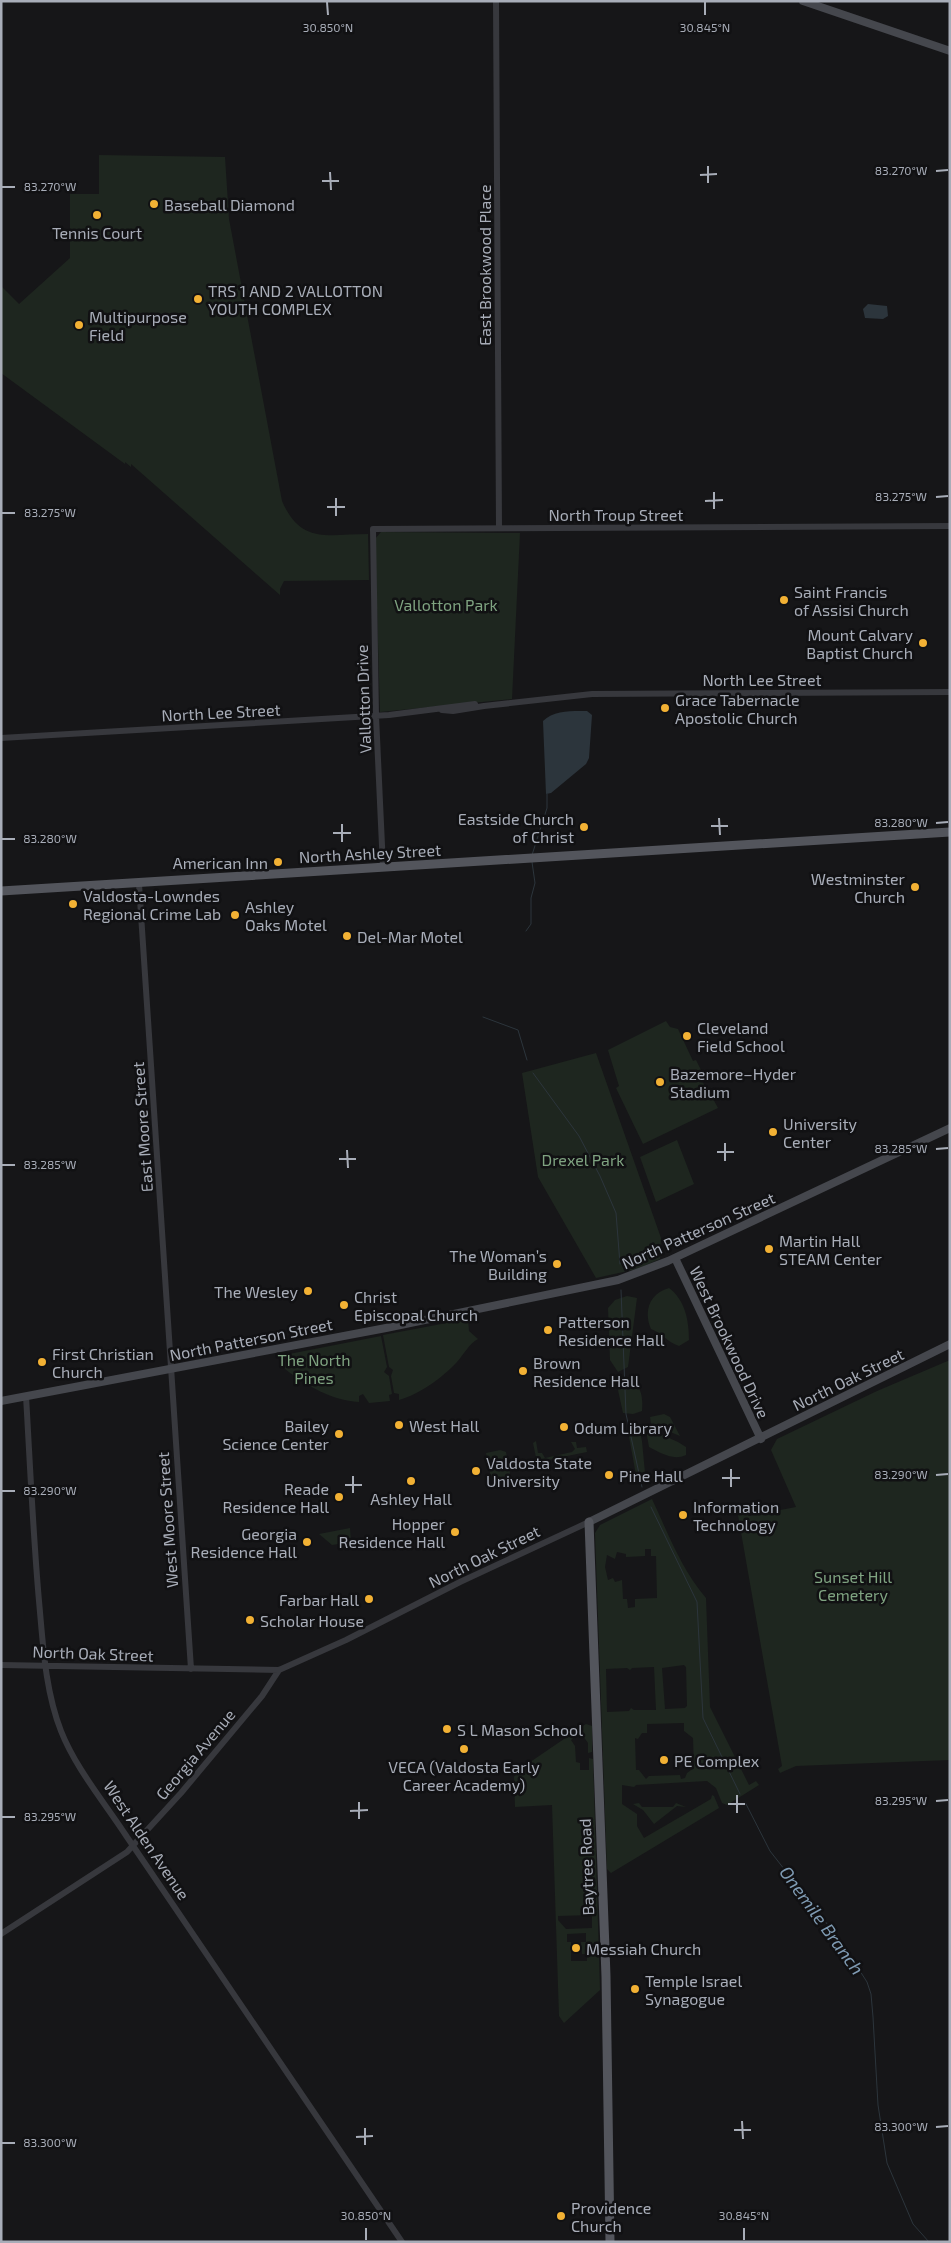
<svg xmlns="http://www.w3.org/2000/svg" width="951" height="2243" viewBox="0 0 951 2243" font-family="'Exo 2',sans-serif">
<rect width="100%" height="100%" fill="#161618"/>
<path fill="#1e261f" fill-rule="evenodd" d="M 99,155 L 225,157 L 229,219 L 282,501 C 301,545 328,534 368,534 L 369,580 L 284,581 L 280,589 L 280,595 L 131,464 L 131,467 L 125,462 L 125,464 L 1,373 L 1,286 L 19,304 L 70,258 L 70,194 L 99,194 Z
M 381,532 L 520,533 L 512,699 L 380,712 L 375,539 Z
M 666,1021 L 670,1027 L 678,1029 L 693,1061 L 696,1060 L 701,1070 L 698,1072 L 710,1097 L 712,1097 L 718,1108 L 643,1144 L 616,1088 L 619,1086 L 608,1050 Z
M 596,1053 L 661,1238 L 660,1259 L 637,1269 L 596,1278 L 538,1177 L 522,1073 Z
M 677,1140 L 694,1184 L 656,1202 L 640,1157 Z
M 669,1288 C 685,1300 689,1320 689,1340 L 679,1346 C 667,1342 662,1333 651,1329 C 643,1311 650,1293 669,1288 Z
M 627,1296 L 637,1298 L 628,1367 L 618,1372 L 610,1360 L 608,1308 L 615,1300 Z
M 468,1319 L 469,1331 L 478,1339 C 469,1344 464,1354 457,1362 C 442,1378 420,1394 399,1400 L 399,1394 L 394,1393 L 391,1376 L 393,1370 L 389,1367 L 383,1335 Z
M 381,1336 L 387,1367 L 384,1372 L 389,1376 L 392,1394 L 389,1395 L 390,1401 L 369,1403 L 363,1394 L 359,1396 L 359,1402 C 331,1400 307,1386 285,1369 L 284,1355 Z
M 950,1360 L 950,1760 L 796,1766 L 780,1773 L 778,1769 L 782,1766 L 738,1515 L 745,1509 L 749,1516 L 796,1507 L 771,1450 L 777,1439 L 877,1391 Z
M 631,1380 C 642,1387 643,1398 642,1411 L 633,1414 L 623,1413 L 618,1390 L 620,1382 Z
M 664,1414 L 670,1417 L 680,1436 L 651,1424 L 650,1417 Z
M 631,1423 L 639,1428 L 642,1441 L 645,1473 L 643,1477 L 636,1475 L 628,1431 Z
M 649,1429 L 678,1442 L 686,1447 L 686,1455 C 673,1461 661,1453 649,1447 L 646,1430 Z
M 536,1441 L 538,1453 L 542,1453 L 545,1458 L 572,1452 L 575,1449 L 571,1442 L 576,1442 L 577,1448 L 586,1447 L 587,1452 L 537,1462 L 533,1443 Z
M 500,1450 L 506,1452 L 512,1484 L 505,1488 L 492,1483 L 486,1453 Z
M 652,1499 C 668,1533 681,1569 706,1598 L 710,1707 L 749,1785 L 756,1781 L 759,1785 L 727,1805 L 722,1803 L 716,1788 L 707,1781 L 636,1785 L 634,1787 L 622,1785 L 622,1804 L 637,1814 L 637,1826 L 644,1838 L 711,1799 L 712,1795 L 714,1796 L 719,1808 L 611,1873 L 607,1869 L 595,1533 L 600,1525 ZM 645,1549 L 651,1549 L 651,1556 L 656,1556 L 657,1598 L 635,1599 L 635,1607 L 628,1608 L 627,1599 L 623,1599 L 622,1580 L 615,1582 L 613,1578 L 608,1580 L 605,1567 L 607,1555 L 615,1559 L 617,1552 L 626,1554 L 626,1557 L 645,1556 ZM 684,1665 L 686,1667 L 687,1706 L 685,1708 L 665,1709 L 662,1668 ZM 654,1667 L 656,1710 L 634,1710 L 631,1708 L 629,1711 L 607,1712 L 606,1669 L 627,1668 L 630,1670 L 632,1668 ZM 647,1724 L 684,1723 L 684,1731 L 693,1738 L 694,1768 L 687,1773 L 685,1778 L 681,1779 L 680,1775 L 649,1776 L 646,1779 L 639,1770 L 636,1770 L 635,1738 L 638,1739 L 642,1733 L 647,1733 Z
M 350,1528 L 351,1542 L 332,1545 L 319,1534 Z
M 586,1724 L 592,1726 L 592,1752 L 588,1753 L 588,1743 L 581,1733 L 571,1740 L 575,1746 L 576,1762 L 580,1763 L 580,1770 L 589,1770 L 589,1758 L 593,1759 L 600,1990 L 564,2023 L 559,2016 L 552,1805 L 515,1807 L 514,1777 L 517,1771 ZM 592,1915 L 592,1928 L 566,1929 L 558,1920 L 558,1916 ZM 586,1933 L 586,1942 L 581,1942 L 582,1954 L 587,1954 L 587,1961 L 571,1961 L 571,1942 L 567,1942 L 567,1934 Z
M 639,1803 L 642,1807 L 673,1807 L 676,1803 L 686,1807 L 677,1806 L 654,1824 L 643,1810 L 633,1804 Z"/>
<path fill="#2c353c" d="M 868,304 L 887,306 L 888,316 L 883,319 L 865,318 L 863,309 Z
M 587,711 L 592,715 L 589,758 L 586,764 L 551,793 L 546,794 L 543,721 C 554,710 572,711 587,711 Z"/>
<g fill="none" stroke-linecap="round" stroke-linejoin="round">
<path stroke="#2c353c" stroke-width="1" d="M 532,855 L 547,808 L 547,794
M 526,931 L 531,924 L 531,898 L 535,883 L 532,862
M 483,1017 L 518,1030 L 527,1060
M 533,1073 L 579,1136 L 600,1176 L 616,1213 L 620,1264
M 621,1290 L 626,1414 L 642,1487
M 651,1507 L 697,1602 L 703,1718 L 740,1794
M 746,1804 L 770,1851 L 842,1943 L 867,1982 L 871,1994 L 873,2017 L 878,2105 L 887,2163 L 913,2224 L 929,2242"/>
<path stroke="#37383d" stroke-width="6" d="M 496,1 L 499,528
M 442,710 L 453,711 L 484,706 L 592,694 L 950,692
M 1,738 L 389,715 L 475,704
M 383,867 L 376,716 L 373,529 L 950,526
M 139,884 L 191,1669
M 26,1396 C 30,1464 33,1533 39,1601 C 43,1644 45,1690 61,1731 C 76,1769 105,1803 127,1837 L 402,2242
M 1,1665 L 279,1670 L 346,1640 L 460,1582 L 589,1522
M 1,1934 L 127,1852 L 181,1793 L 262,1696 L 279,1670"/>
<path stroke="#45474d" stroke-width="8" d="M 803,1 L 950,51
M 675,1258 L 761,1439
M 1,1401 L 386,1328 L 618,1280 L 668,1261 L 950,1128
M 589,1522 L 950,1344"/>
<path stroke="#53555c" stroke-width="9" d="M 1,891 L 950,832
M 589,1522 L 606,1976 L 610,2242"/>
</g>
<path fill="none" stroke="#a8adb8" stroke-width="2" d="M 327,2 L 328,15M 705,2 L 705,15M 708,166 L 708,183M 936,171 L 948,170M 330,172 L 331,190M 700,175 L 717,174M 322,181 L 339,181M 2,187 L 15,187M 714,492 L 714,509M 936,497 L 948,496M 336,498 L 336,516M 705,501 L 723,500M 327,507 L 345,507M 2,513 L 15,513M 719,818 L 720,835M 936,823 L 948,822M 342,824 L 342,842M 711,826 L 728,826M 333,833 L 351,833M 2,839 L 15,839M 725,1143 L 725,1161M 936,1149 L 948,1148M 347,1150 L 348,1168M 717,1152 L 734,1152M 339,1159 L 356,1159M 2,1165 L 15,1165M 731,1469 L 731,1487M 936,1475 L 948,1474M 353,1476 L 353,1493M 722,1478 L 740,1478M 345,1485 L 362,1485M 2,1491 L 15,1491M 737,1795 L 737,1813M 936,1801 L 948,1800M 359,1802 L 359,1819M 728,1804 L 745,1804M 350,1811 L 368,1810M 2,1817 L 15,1817M 742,2121 L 743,2139M 936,2127 L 948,2126M 365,2128 L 365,2145M 734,2130 L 751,2130M 356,2137 L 373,2136M 2,2143 L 15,2143M 366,2228 L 366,2240M 744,2228 L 744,2240"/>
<g fill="#f2b134" stroke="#111113" stroke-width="2">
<circle cx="154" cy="204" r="5"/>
<circle cx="97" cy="215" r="5"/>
<circle cx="198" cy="299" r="5"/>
<circle cx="79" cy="325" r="5"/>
<circle cx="784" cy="600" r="5"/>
<circle cx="923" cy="643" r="5"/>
<circle cx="665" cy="708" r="5"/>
<circle cx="584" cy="827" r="5"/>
<circle cx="278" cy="862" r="5"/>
<circle cx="915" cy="887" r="5"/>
<circle cx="73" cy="904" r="5"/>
<circle cx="235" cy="915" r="5"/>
<circle cx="347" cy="936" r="5"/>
<circle cx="687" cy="1036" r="5"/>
<circle cx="660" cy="1082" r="5"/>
<circle cx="773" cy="1132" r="5"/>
<circle cx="769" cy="1249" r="5"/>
<circle cx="557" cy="1264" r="5"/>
<circle cx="308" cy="1291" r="5"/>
<circle cx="344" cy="1305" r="5"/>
<circle cx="548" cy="1330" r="5"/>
<circle cx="42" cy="1362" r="5"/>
<circle cx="523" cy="1371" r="5"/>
<circle cx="399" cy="1425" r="5"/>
<circle cx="564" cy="1427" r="5"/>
<circle cx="339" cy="1434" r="5"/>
<circle cx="476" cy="1471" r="5"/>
<circle cx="609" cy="1475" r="5"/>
<circle cx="411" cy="1481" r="5"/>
<circle cx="339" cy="1497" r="5"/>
<circle cx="683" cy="1515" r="5"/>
<circle cx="455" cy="1532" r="5"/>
<circle cx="307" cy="1542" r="5"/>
<circle cx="369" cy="1599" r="5"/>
<circle cx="250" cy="1620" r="5"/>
<circle cx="447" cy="1729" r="5"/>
<circle cx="464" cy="1749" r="5"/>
<circle cx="664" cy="1760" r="5"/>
<circle cx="576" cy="1948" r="5"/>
<circle cx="635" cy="1989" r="5"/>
<circle cx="561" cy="2216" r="5"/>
</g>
<g text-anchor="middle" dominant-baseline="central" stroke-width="5" stroke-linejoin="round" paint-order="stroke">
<g font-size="16" fill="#a8adb8" stroke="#111113" text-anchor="start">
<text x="164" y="204">Baseball Diamond</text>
<text x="97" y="232" text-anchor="middle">Tennis Court</text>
<text x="208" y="290">TRS 1 AND 2 VALLOTTON<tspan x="208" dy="18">YOUTH COMPLEX</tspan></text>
<text x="89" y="316">Multipurpose<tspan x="89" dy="18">Field</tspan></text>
<text x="794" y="591">Saint Francis<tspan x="794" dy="18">of Assisi Church</tspan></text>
<text x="913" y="634" text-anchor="end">Mount Calvary<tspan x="913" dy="18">Baptist Church</tspan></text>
<text x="675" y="699">Grace Tabernacle<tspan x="675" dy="18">Apostolic Church</tspan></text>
<text x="574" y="818" text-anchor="end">Eastside Church<tspan x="574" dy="18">of Christ</tspan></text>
<text x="268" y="862" text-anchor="end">American Inn</text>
<text x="905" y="878" text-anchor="end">Westminster<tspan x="905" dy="18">Church</tspan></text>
<text x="83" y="895">Valdosta-Lowndes<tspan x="83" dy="18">Regional Crime Lab</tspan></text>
<text x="245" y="906">Ashley<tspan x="245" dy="18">Oaks Motel</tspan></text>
<text x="357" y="936">Del-Mar Motel</text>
<text x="697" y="1027">Cleveland<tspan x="697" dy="18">Field School</tspan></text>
<text x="670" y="1073">Bazemore–Hyder<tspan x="670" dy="18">Stadium</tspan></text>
<text x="783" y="1123">University<tspan x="783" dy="18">Center</tspan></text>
<text x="779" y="1240">Martin Hall<tspan x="779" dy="18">STEAM Center</tspan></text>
<text x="547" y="1255" text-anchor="end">The Woman’s<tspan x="547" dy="18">Building</tspan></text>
<text x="298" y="1291" text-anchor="end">The Wesley</text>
<text x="354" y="1296">Christ<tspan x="354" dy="18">Episcopal Church</tspan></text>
<text x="558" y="1321">Patterson<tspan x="558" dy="18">Residence Hall</tspan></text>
<text x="52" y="1353">First Christian<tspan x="52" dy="18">Church</tspan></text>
<text x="533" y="1362">Brown<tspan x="533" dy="18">Residence Hall</tspan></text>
<text x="329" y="1425" text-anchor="end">Bailey<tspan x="329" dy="18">Science Center</tspan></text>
<text x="409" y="1425">West Hall</text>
<text x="574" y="1427">Odum Library</text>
<text x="486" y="1462">Valdosta State<tspan x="486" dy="18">University</tspan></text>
<text x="619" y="1475">Pine Hall</text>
<text x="329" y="1488" text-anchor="end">Reade<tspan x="329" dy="18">Residence Hall</tspan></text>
<text x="411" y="1498" text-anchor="middle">Ashley Hall</text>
<text x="693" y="1506">Information<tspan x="693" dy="18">Technology</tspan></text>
<text x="445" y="1523" text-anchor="end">Hopper<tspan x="445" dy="18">Residence Hall</tspan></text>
<text x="297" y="1533" text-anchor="end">Georgia<tspan x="297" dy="18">Residence Hall</tspan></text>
<text x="359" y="1599" text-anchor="end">Farbar Hall</text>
<text x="260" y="1620">Scholar House</text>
<text x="457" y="1729">S L Mason School</text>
<text x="674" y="1760">PE Complex</text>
<text x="464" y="1766" text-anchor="middle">VECA (Valdosta Early<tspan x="464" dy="18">Career Academy)</tspan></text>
<text x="586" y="1948">Messiah Church</text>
<text x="645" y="1980">Temple Israel<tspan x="645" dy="18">Synagogue</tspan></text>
<text x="571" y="2207">Providence<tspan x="571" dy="18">Church</tspan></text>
</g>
<g font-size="16" fill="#a8adb8" stroke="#111113">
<text transform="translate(484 265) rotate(-90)">East Brookwood Place</text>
<text x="616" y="514">North Troup Street</text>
<text x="762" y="679">North Lee Street</text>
<text transform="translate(363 699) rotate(-92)">Vallotton Drive</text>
<text transform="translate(221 712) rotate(-3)">North Lee Street</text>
<text transform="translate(370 853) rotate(-3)">North Ashley Street</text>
<text transform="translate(142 1127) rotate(-94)">East Moore Street</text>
<text transform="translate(698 1230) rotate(-24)">North Patterson Street</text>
<text transform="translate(251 1339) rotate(-11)">North Patterson Street</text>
<text transform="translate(730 1342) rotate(65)">West Brookwood Drive</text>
<text transform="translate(848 1379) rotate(-26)">North Oak Street</text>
<text transform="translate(167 1520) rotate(-94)">West Moore Street</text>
<text transform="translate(484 1556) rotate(-26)">North Oak Street</text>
<text transform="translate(93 1653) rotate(2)">North Oak Street</text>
<text transform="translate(195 1754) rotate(-50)">Georgia Avenue</text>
<text transform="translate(147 1840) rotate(56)">West Alden Avenue</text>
<text transform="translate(586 1867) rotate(-92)">Baytree Road</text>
</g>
<g font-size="16" fill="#7fa381" stroke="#111113">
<text x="446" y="604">Vallotton Park</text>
<text x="583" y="1159">Drexel Park</text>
<text x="314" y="1359">The North<tspan x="314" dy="18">Pines</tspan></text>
<text x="853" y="1576">Sunset Hill<tspan x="853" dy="18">Cemetery</tspan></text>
</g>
<g font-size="18" font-style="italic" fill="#7f9bb3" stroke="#111113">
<text transform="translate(822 1920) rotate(54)">Onemile Branch</text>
</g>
</g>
<g font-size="12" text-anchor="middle" fill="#a8adb8" stroke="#111113" stroke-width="5" stroke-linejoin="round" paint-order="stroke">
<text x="328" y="32">30.850°N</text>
<text x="705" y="32">30.845°N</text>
<text x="901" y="175">83.270°W</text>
<text x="50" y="191">83.270°W</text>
<text x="901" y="501">83.275°W</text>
<text x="50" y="517">83.275°W</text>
<text x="901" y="827">83.280°W</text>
<text x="50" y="843">83.280°W</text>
<text x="901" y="1153">83.285°W</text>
<text x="50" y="1169">83.285°W</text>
<text x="901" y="1479">83.290°W</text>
<text x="50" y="1495">83.290°W</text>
<text x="901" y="1805">83.295°W</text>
<text x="50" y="1821">83.295°W</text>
<text x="901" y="2131">83.300°W</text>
<text x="50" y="2147">83.300°W</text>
<text x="366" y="2220">30.850°N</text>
<text x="744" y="2220">30.845°N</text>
</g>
<rect width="951" height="2243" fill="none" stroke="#a8adb8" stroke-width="5"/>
</svg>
